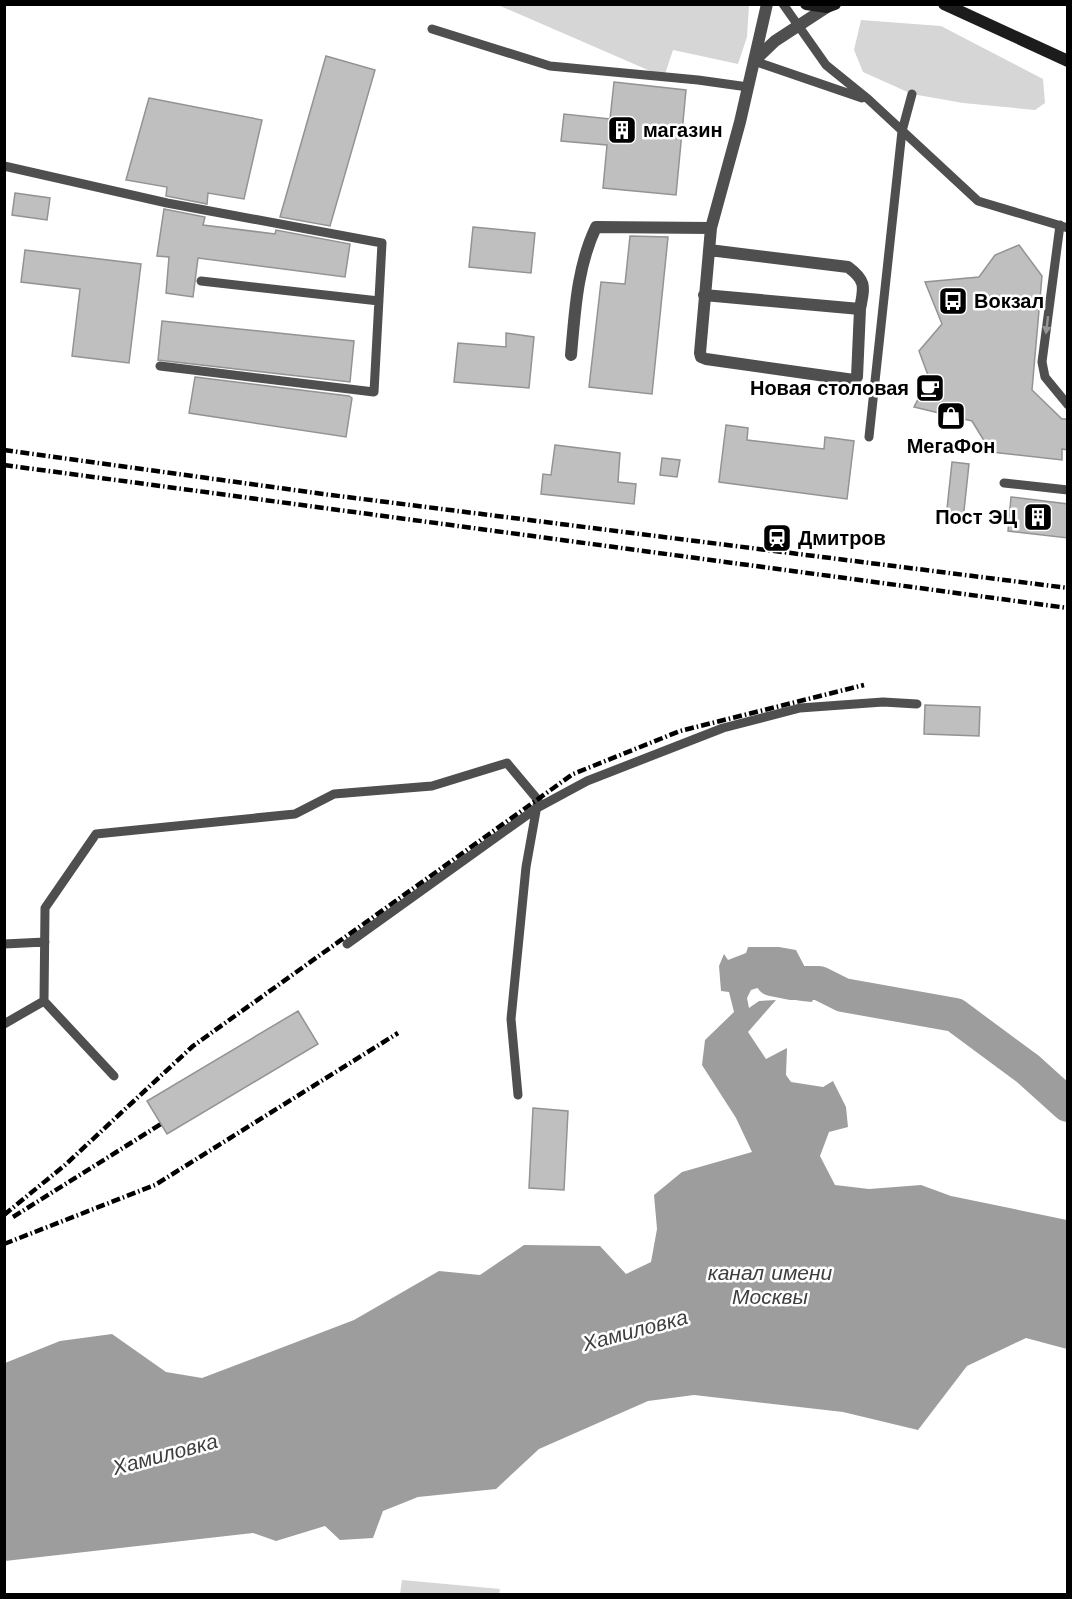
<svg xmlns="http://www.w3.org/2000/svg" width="1072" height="1599" viewBox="0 0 1072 1599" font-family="'Work Sans',sans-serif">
<rect width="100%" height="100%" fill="#fff"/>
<path fill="#d6d6d6" d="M 498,5 L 749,5 L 747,37 L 738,64 L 673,50 L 664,77 Z
M 861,20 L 941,26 L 1043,79 L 1045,103 L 1035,110 L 963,103 L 912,94 L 863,72 L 854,50 Z
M 402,1580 L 500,1589 L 499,1594 L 400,1594 Z"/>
<path fill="#9d9d9d" d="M 748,947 L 779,947 L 796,950 L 811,979 L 819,983 L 812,1002 C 806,1001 798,1001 792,999 C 774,992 775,982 751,990 L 747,998 L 749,1008 L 759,1001 L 776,1000 L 748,1032 L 766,1059 L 787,1048 L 786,1075 L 791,1082 L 823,1087 L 833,1081 L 846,1107 L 848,1127 L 829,1132 L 820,1156 L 835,1185 L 869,1189 L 921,1185 L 951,1196 L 1067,1220 L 1067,1349 L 1026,1338 L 967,1366 L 918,1430 L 843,1412 L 694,1395 L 648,1401 L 539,1449 L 496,1489 L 418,1497 L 383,1511 L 373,1538 L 340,1540 L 325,1526 L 276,1541 L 253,1533 L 5,1561 L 5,1363 L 60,1341 L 112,1334 L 166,1372 L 202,1378 L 354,1320 L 439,1271 L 480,1275 L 524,1245 L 600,1246 L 626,1274 L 651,1262 L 657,1229 L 654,1195 L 682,1172 L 752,1152 L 736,1118 L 702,1065 L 705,1040 L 734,1012 L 729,992 L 721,991 L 719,966 L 724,954 L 728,960 L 746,953 Z"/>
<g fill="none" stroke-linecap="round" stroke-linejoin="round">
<path stroke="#9d9d9d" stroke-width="34" d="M 772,979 L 792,983 L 819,983 L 843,995 L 955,1015 L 1028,1069 L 1068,1105"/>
</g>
<path fill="#bfbfbf" stroke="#939393" stroke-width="1.5" d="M 326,56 L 375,70 L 330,226 L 280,217 Z
M 614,82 L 686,90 L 676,195 L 603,188 L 607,145 L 561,141 L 564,114 L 610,119 Z
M 149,98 L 262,120 L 244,199 L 208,193 L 207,204 L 166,196 L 167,187 L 126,180 Z
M 15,193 L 50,198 L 47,220 L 12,215 Z
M 164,209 L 205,217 L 203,225 L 275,234 L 276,230 L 350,244 L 345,277 L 198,258 L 193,297 L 166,293 L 169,257 L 157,256 Z
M 473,227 L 535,233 L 531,273 L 469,267 Z
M 630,236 L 668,237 L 652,394 L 589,387 L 601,282 L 625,284 Z
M 1019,245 L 1042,276 L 1032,390 L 1062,419 L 1068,419 L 1068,450 L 1062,449 L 1062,460 L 991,452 L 972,421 L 914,407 L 929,378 L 919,351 L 942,324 L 925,282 L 979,277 L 995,255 Z
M 25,250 L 141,264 L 129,363 L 72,356 L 80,289 L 21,282 Z
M 162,321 L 354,341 L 350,382 L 158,360 Z
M 506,333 L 534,337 L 529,388 L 454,382 L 458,343 L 506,347 Z
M 195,377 L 349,396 L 352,398 L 346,437 L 189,413 Z
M 726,425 L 748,428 L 747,440 L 824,449 L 825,437 L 854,441 L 847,499 L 719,482 Z
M 555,445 L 620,453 L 618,482 L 636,484 L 634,504 L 541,494 L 543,474 L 551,475 Z
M 662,458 L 680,460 L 677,477 L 660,475 Z
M 952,462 L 969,464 L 963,520 L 946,518 Z
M 1011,497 L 1068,504 L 1068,538 L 1008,531 Z
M 925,705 L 980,707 L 979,736 L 924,734 Z
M 298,1011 L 318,1044 L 167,1134 L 147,1101 Z
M 533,1108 L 568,1111 L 564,1190 L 529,1188 Z"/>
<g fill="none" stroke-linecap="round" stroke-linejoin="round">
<path stroke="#4f4f4f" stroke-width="9" d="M 783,4 L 826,65 L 868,99 L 978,201 L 1068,228
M 432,29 L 550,66 L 698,80 L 748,87
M 754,61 L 862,98
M 4,166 L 167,203 L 382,243 L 374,392 L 160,366
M 1060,225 L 1042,362 L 1045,377 L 1068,405
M 201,281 L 379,301
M 869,437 L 902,131 L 912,94
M 1004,483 L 1068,490
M 4,944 L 45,942
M 347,944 L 537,808 L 587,781 L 723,728 L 800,708 L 883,702 L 917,704
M 44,1001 L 114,1076
M 4,1024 L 44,1001 L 45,908 L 96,834 L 295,814 L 334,794 L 432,786 L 507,763 L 538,800 L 526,867 L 511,1019 L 518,1095"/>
<path stroke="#4f4f4f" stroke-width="12" d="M 754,61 L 775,41 L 827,7
M 709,250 L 848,267 C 867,281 864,287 860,309
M 704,295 L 860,309 L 857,377 L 854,380 L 706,359 L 701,357 L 700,353 L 711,228 L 740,122 L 767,4
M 571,355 C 575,311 577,267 596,227 L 711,228"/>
<path stroke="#1c1c1c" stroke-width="12" d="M 806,4 L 827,7 L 835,4
M 944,4 L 1068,61"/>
<path stroke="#000" stroke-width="4.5" stroke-dasharray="9 3 1.5 3" stroke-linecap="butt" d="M 4,450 L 323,494 L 1068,588
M 4,465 L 1068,608
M 4,1215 L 65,1165 L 193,1046 L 573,774 L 680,731 L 864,685
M 13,1217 L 161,1124
M 4,1244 L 155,1185 L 398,1033"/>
</g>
<defs><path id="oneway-solid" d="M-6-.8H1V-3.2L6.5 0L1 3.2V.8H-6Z" transform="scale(1.5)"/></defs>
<use fill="#959595" href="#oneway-solid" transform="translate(1047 325) rotate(97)"/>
<defs>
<g id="building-square" transform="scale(1.5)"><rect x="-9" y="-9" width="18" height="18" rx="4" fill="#000" stroke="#fff"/><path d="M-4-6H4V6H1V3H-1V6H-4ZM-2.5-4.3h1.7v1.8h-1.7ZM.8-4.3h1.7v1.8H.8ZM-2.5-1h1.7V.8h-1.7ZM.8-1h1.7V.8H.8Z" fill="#fff"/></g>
<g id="bus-square" transform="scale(1.5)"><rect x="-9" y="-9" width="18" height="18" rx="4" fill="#000" stroke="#fff"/><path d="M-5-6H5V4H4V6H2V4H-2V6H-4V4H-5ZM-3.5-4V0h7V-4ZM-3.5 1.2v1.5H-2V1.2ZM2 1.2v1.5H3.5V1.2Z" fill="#fff"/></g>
<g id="cafe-square" transform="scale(1.5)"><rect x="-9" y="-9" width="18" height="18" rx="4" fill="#000" stroke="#fff"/><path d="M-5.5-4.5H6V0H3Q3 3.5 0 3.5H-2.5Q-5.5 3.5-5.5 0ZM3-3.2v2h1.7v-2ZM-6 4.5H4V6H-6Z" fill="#fff"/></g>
<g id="shop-square" transform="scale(1.5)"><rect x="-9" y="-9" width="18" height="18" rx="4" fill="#000" stroke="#fff"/><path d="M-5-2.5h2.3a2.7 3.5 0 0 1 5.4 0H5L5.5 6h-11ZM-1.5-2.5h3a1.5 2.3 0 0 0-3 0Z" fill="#fff"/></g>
<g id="station-square" transform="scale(1.5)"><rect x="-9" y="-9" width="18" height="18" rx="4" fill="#000" stroke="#fff"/><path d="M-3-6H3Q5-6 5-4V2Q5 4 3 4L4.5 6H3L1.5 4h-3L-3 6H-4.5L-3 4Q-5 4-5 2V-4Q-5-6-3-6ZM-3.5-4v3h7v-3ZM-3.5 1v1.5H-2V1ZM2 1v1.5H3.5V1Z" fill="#fff"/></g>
</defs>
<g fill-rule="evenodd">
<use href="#building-square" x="622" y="130"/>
<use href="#bus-square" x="953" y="301"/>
<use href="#cafe-square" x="930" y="388"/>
<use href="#shop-square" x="951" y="416"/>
<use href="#building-square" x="1038" y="517"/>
<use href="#station-square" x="777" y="538"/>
</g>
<g text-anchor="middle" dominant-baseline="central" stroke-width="5" stroke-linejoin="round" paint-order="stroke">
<g font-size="20" font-weight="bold" fill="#000" stroke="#fff" text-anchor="start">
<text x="643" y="130">магазин</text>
<text x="974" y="301">Вокзал</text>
<text x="909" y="388" text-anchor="end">Новая столовая</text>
<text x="951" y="446" text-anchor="middle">МегаФон</text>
<text x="1017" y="517" text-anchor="end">Пост ЭЦ</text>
<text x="798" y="538">Дмитров</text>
</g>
<g font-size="21" font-style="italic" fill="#3e3e3e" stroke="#fff">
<text x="770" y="1272">канал имени<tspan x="770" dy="24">Москвы</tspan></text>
<text transform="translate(635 1330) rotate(-15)">Хамиловка</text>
<text transform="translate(165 1454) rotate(-15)">Хамиловка</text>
</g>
</g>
<rect width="1072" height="1599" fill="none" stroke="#000000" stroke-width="12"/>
</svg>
